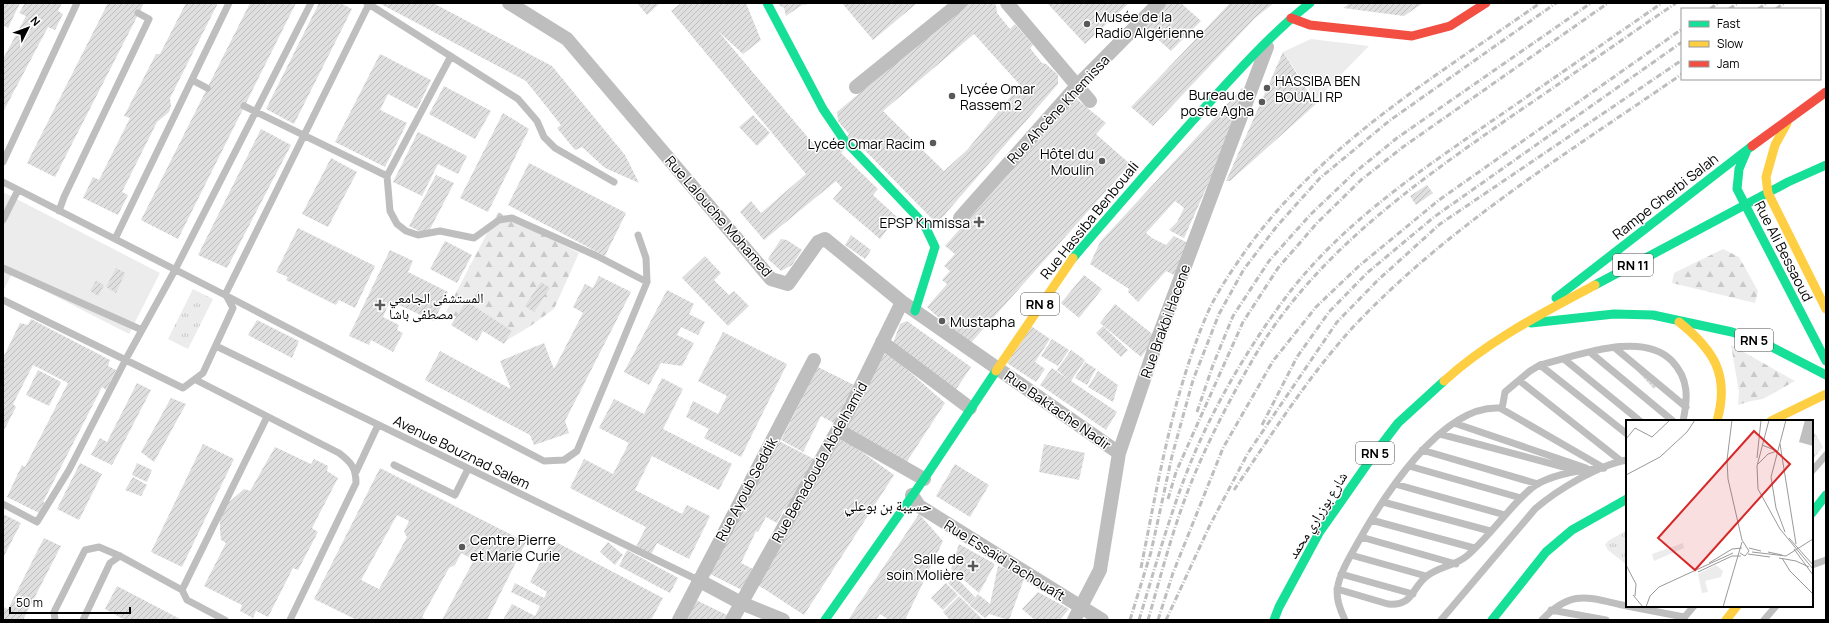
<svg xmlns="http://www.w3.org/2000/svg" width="1829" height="623" viewBox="0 0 1829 623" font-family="Manrope,'Noto Naskh Arabic',sans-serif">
<defs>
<pattern id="grass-tufts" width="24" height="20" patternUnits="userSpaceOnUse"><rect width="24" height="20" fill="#ececec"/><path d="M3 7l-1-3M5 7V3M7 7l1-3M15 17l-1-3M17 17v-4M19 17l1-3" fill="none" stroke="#c9c9c9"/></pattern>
<pattern id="forest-firs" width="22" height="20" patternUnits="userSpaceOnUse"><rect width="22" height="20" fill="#ececec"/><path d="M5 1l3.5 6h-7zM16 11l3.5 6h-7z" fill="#c9c9c9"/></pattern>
<pattern id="building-hatch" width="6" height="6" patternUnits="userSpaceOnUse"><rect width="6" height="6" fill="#dfdfdf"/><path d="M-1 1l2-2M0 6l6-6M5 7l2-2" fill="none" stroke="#bebebe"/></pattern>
</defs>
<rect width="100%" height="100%" fill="#fff"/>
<path fill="url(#grass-tufts)" d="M 193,289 L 213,299 L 188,349 L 168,339 Z
M 1812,432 L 1815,433 L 1823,447 L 1812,460 Z
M 1627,530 L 1627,565 L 1608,550 L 1605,545 L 1608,541 Z"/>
<path fill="url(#forest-firs)" d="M 498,212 L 579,253 L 554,309 L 529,327 L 507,340 L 446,312 Z
M 1723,249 L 1739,257 L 1758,291 L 1755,303 L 1672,283 L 1674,273 Z
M 1731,345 L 1795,381 L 1763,399 L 1751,401 L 1738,405 L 1739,392 Z"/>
<path fill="#ececec" d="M 1311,39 L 1369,46 L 1316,100 L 1283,52 Z
M 3,192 L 160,273 L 129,334 L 12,274 L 3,291 Z"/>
<path fill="url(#building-hatch)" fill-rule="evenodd" d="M 5,3 L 20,3 L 8,28 L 3,25 L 3,7 Z
M 25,3 L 62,3 L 58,11 L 63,14 L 55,30 L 48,27 L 3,112 L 3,59 L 26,16 L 19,13 Z
M 108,3 L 144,3 L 55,177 L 27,163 Z
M 186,3 L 218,3 L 170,98 L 171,106 L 169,112 L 157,122 L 122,192 L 128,195 L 118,215 L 83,198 L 93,177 L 99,180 L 130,118 L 124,116 L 156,54 L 160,54 Z
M 250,3 L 296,3 L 178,239 L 141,220 Z
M 319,3 L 340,3 L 352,9 L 294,124 L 266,109 Z
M 379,3 L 433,3 L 552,66 L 625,155 L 639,183 L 605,168 L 582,147 L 575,150 L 557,128 L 561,125 L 526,81 Z
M 637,3 L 660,3 L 647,15 Z
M 681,3 L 746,3 L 761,40 L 743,54 L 718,31 L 816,147 L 837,148 L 849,134 L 838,121 L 837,112 L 967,3 L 994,3 L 996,5 L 997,13 L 1010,29 L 1015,24 L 1033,45 L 1030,48 L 1042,63 L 1046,64 L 1058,75 L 1058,84 L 940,220 L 933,220 L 854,139 L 841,153 L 878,189 L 873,195 L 897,217 L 880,239 L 833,199 L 842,188 L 836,181 L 764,240 L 740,212 L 751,201 L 761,213 L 806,174 L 671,11 ZM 974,34 L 1020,85 L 967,150 L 944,171 L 883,111 Z
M 779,3 L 809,3 L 809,4 L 802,5 L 786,16 L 784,8 L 780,6 Z
M 842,3 L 915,3 L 916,4 L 873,40 Z
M 1047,3 L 1129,3 L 1085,44 Z
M 1164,3 L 1181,3 L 1201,21 L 1171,51 L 1142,25 Z
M 1230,3 L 1274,3 L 1255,18 L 1153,126 L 1131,107 Z
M 1350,3 L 1423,3 L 1404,16 L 1343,8 Z
M 1283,52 L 1316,104 L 1230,181 L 1226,181 Z
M 380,54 L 431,80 L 417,109 L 388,94 L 380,110 L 407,123 L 385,167 L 335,142 Z
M 444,86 L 491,111 L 475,139 L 429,114 Z
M 1242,88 L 1248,94 L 1184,238 L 1169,230 L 1177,222 L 1184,208 L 1175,201 L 1146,233 L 1152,238 L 1166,245 L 1174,236 L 1190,244 L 1174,275 L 1166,271 L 1138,302 L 1128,292 L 1129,289 L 1090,264 L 1100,242 Z
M 1074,97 L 1106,123 L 1096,134 L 1130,164 L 969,345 L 927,307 L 947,284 L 942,280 L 950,271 L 944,266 L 955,254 L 945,246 Z
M 503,113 L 529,129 L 488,212 L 460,198 Z
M 753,115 L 770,133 L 757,146 L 739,127 Z
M 261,129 L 291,145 L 227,268 L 198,255 Z
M 418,132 L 467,156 L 458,174 L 438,164 L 422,196 L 393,182 Z
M 331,158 L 357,172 L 328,227 L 302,214 Z
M 529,163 L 626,213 L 605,256 L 508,205 Z
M 436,175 L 454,183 L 427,235 L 409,226 Z
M 1427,185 L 1433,193 L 1416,205 L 1410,196 Z
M 298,228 L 375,266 L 355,308 L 339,300 L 336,305 L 286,280 L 288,277 L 276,272 Z
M 851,235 L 871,250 L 865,259 L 845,245 Z
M 781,239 L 787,240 L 802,250 L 792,265 L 781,271 L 768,259 Z
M 445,241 L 472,255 L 457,283 L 430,269 Z
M 390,250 L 413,261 L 408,272 L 448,292 L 434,321 L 390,301 L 383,317 L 399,325 L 397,330 L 403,333 L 393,352 L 371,340 L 369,345 L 349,336 Z
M 705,256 L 721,273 L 714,280 L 729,295 L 734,291 L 749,306 L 728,326 L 682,278 Z
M 116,268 L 125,273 L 116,293 L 106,287 Z
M 1084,275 L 1102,289 L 1079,318 L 1061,303 Z
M 599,276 L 631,292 L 565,421 L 569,433 L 534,445 L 530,435 L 425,380 L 440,351 L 511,389 L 500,361 L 544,343 L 554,369 L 583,313 L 573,307 L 585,284 L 593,288 Z
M 96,281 L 104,285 L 98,296 L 90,291 Z
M 541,282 L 550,288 L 534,312 L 525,306 Z
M 667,290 L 694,304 L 689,314 L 705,322 L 698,335 L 681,327 L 677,335 L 694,343 L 682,366 L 661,363 L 649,385 L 624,372 Z
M 466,301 L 512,331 L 504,344 L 483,331 L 477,341 L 451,325 Z
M 1115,304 L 1156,337 L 1141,357 L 1100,323 Z
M 31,319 L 110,360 L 108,366 L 116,370 L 106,390 L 102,387 L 43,502 L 46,503 L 41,514 L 7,497 L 22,465 L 25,467 L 68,383 L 33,365 L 13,404 L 16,407 L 3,432 L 3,358 L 20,323 L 28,325 Z
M 257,320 L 299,341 L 292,358 L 248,335 Z
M 907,321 L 971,367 L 953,394 L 892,346 L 900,324 Z
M 1031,326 L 1050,339 L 1035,362 L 1045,369 L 1036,382 L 1007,363 Z
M 1103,326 L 1128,350 L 1121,357 L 1096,333 Z
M 723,332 L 787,364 L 741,457 L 704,438 L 709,429 L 686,417 L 693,401 L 718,414 L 727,396 L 698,381 Z
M 1052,339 L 1069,350 L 1058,366 L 1041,356 Z
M 1071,350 L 1085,360 L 1071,381 L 1117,412 L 1106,430 L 1040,385 L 1052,368 L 1068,379 L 1057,370 Z
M 886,351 L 945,403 L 904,466 L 844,427 Z
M 1085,362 L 1096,369 L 1087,385 L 1075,378 Z
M 1641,366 L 1658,384 L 1654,389 L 1637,371 Z
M 818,367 L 854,385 L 834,423 L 821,416 L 803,452 L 781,440 Z
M 38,370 L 61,382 L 49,406 L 26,395 Z
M 1098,371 L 1118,385 L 1113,402 L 1088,387 Z
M 662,378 L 683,389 L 663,429 L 732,464 L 719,490 L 652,456 L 635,490 L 682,514 L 687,505 L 710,516 L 689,559 L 657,543 L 651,555 L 636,547 L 646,527 L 570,488 L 584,459 L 613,474 L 629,443 L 599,428 L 614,399 L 644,414 Z
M 137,383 L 151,390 L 112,465 L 91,455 L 100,438 L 107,442 Z
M 171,398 L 186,404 L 154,462 L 141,452 Z
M 840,436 L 894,475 L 804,615 L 755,583 L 798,515 Z
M 775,439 L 814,459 L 788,511 L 784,509 L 777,523 L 766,517 L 758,532 L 756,531 L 741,563 L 753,569 L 742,590 L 708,573 Z
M 203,444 L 234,459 L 182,567 L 151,552 Z
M 1044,444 L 1085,453 L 1079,480 L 1039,472 Z
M 275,447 L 311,464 L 314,459 L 328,466 L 327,471 L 338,478 L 312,528 L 318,532 L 298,570 L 293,568 L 268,617 L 256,611 L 253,618 L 240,611 L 242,605 L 204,586 L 226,543 L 221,540 L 220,530 L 220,519 L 226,505 L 244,489 L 250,491 Z
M 80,463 L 102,474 L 79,520 L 57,509 Z
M 137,463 L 152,470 L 147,482 L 132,475 Z
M 955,464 L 989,485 L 970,517 L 936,496 Z
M 380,468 L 526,542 L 487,620 L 442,620 L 474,560 L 461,553 L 455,565 L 449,568 L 422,617 L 427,620 L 357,620 L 314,599 ZM 397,515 L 409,521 L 404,532 L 407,537 L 379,589 L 361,580 Z
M 133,477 L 147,485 L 141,496 L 125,490 Z
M 3,514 L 21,523 L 3,558 Z
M 919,514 L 943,541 L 905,620 L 889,620 L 880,614 L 876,620 L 848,620 Z
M 44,538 L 61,546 L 23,620 L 6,620 L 3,618 L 3,607 L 8,609 Z
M 552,540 L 663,598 L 651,620 L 503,620 L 512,604 L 535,616 L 540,606 L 511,592 L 515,583 L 544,598 L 547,592 L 530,582 Z
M 608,542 L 623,555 L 615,565 L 600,552 Z
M 959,544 L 995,564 L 979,593 L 951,569 Z
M 627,550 L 678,578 L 670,593 L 619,566 Z
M 998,566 L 1012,571 L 1024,579 L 1009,620 L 989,614 L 985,618 L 969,605 L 978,594 L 990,604 Z
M 955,576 L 975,597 L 969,604 L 948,583 Z
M 946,583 L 958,595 L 943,610 L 931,598 Z
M 117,586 L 182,620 L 125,620 L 105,609 Z
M 1038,592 L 1069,609 L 1060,620 L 1035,620 L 1022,609 Z
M 959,596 L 983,620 L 950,620 L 943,612 Z
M 696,600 L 727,615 L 725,620 L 687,620 Z"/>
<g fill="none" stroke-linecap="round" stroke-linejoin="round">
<path stroke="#bebebe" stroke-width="7" d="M 367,3 L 518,99 L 537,121 L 544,137 L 555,148 L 614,182
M 192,80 L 207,88
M 244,106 L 387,176 L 390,211 L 397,224 L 406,231 L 418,235 L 440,231 L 474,238 L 499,220 L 512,218 L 597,256 L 647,282
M 3,162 L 77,3
M 387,176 L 451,56
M 3,182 L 225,295 L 544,461 L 564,460 L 577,451 L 647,282 L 646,258 L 638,235
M 59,211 L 64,197 L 149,19 L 138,13
M 3,220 L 18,190
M 115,239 L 229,3
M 3,268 L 142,330
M 225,295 L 369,4
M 3,300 L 183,388 L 203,373 L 233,308 L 226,295
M 216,346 L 698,580
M 1615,348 L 1686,407
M 1591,353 L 1673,421
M 1564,359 L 1640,421
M 1540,365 L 1627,434
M 196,380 L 339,453 C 351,462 356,468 356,483 L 290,620
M 1520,381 L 1621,461
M 1502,409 L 1505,392 L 1530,371 L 1540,365 C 1577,356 1642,330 1672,361 C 1689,379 1688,398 1683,421
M 1454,423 L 1586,468
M 1440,434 L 1575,470
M 1422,450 L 1538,484
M 394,465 L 455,495 L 468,469
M 1409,466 L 1521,498
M 1812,471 L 1826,455
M 356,472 L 378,425
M 1395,484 L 1505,515
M 1383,502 L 1490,531
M 3,504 L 37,522 L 69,470 L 126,359 L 175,270 L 311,3
M 1371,520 L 1474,548
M 1361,537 L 1456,564
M 1351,555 L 1426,576
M 1812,565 L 1826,560
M 1341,574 L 1413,594
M 1337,589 L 1388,604 C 1414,606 1411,588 1427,576 C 1440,566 1456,566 1468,555 C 1486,539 1501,519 1518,501 C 1524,495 1531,487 1539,483 C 1559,473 1581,470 1604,468
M 1627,606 L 1684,617
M 1551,610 L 1606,620
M 55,620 L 54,612 L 85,550 L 99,547 L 120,556 L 182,590
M 83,620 L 110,563 L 120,556
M 225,620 L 187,600 L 182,590 L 267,417
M 1345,620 C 1340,609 1335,597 1338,585 C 1341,570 1350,557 1357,544 C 1382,499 1441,404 1500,408 L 1604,468
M 1441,620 L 1535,509 C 1557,490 1598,465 1627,460
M 1542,620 C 1572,588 1589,598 1627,606
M 1682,620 L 1694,606
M 1764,620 L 1776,606"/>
<path stroke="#bebebe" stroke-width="14" d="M 509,3 L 567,39 L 771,279 L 788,284 L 818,242 L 825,239 L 902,302 L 1119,453
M 1007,3 L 1090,101
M 856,87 L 960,3
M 960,218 L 1077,86 L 1159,3
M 882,342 L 970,408
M 838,430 L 924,479
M 912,495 L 919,506 L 1102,620
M 698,580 L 741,603 L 783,620
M 679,620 L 814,360
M 732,620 L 850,408 L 902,302
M 1074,620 L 1100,570 L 1119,453 L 1158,338 L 1267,47"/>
<path stroke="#16e098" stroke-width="9" d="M 767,3 L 823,109 L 844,140
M 849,145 L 924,224 L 935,247 L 915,311
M 1747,150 L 1739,169 L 1737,189 L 1826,361
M 1073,258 C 1117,207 1161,155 1207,105 C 1239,70 1272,33 1310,3
M 1595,285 L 1788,182 L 1826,165
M 1556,298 L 1752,146
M 1531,323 L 1614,314 L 1653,315 L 1732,332 L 1764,343 L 1826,375
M 1812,513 L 1826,495
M 825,620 L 924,479 L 996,371
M 1274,620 L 1279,607 L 1319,533 L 1375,453 L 1398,423 L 1444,381
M 1492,620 L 1546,552 L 1572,530 L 1627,499"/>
<path stroke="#ffcf43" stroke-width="9" d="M 1787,123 L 1775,145 L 1766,177 L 1768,193 L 1826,309
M 1679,322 C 1714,350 1730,375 1717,421
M 996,371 L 1073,258
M 1444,381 C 1489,340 1543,313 1595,285
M 1771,421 L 1826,394
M 1726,620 L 1737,606"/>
<path stroke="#f24e42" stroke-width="9" d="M 1291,18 L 1310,25 L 1412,36 L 1450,26 L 1486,3
M 1752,146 L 1826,92"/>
<path stroke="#bebebe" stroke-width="3" stroke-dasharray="6 2 1 2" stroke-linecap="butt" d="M 1710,9 L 1718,3
M 1729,9 L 1738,3
M 1758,9 L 1767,3
M 1776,9 L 1784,3
M 1197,412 L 1213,365 L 1233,316 L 1269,261 L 1310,215 L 1354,173 L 1397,138 L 1591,3
M 1262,425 L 1297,357 L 1329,312 L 1367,273 L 1434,217 L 1682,42
M 1234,490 C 1272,434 1309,375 1355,325 C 1450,225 1569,152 1682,74
M 1168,499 L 1176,472 L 1243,322 L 1278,268 L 1317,223 L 1361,180 L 1403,147 L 1608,3
M 1141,568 C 1158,482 1173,393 1208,312 C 1218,290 1233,269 1246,250 C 1322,144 1435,77 1540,3
M 1130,620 L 1151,552 L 1172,456 L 1193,380 L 1219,314 L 1244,269 L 1277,226 L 1320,178 L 1389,121 L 1556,3
M 1139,620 C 1159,555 1177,487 1207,426 C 1229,381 1256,337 1286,297 C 1340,225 1417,173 1489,123 C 1547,83 1604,43 1662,3
M 1148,620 C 1161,575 1173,528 1191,483 C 1208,441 1230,399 1253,359 C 1313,255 1413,185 1509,118 C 1565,80 1620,41 1676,3
M 1158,620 L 1173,573 L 1223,448 L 1273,361 L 1316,307 L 1359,266 L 1439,200 L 1682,29
M 1166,620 L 1210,525 L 1248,453 L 1337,322 L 1377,281 L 1440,224 L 1682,60"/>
</g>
<g fill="#595959" stroke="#fff" stroke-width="1.5">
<circle cx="1087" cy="24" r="4"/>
<circle cx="1267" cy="88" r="4"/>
<circle cx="952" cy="96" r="4"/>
<circle cx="1262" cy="102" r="4"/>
<circle cx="933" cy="143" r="4"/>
<circle cx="1102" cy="161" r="4"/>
<path d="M977 216h4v4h4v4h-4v4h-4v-4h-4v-4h4z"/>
<path d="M378 299h4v4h4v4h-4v4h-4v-4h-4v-4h4z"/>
<circle cx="942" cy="321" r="4"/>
<circle cx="462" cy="547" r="4"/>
<path d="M971 560h4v4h4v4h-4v4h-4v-4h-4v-4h4z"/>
</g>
<g text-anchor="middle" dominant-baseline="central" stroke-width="3" stroke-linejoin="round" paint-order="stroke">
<g fill="#fff" stroke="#4c4c4c" stroke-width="1">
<rect x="1613" y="254" width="40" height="22" rx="3"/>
<rect x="1021" y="293" width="38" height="22" rx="3"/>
<rect x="1735" y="329" width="38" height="22" rx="3"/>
<rect x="1356" y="442" width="38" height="22" rx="3"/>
</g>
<g font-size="13" font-weight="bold" fill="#000">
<text x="1633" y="265">RN 11</text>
<text x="1040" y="304">RN 8</text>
<text x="1754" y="340">RN 5</text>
<text x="1375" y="453">RN 5</text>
</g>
<g font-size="14" fill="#000" stroke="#fff" text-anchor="start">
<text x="1095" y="16">Musée de la<tspan x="1095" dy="16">Radio Algérienne</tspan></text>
<text x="1275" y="80">HASSIBA BEN<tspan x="1275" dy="16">BOUALI RP</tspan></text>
<text x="960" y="88">Lycée Omar<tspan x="960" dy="16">Rassem 2</tspan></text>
<text x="1254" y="94" text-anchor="end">Bureau de<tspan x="1254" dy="16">poste Agha</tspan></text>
<text x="925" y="143" text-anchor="end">Lycée Omar Racim</text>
<text x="1094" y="153" text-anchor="end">Hôtel du<tspan x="1094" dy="16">Moulin</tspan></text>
<text x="970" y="222" text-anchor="end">EPSP Khmissa</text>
<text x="389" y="297">المستشفى الجامعي<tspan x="389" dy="16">مصطفى باشا</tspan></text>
<text x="950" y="321">Mustapha</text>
<text x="470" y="539">Centre Pierre<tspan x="470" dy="16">et Marie Curie</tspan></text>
<text x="964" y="558" text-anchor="end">Salle de<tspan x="964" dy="16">soin Molière</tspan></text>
</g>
<g font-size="14" fill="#000" stroke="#fff">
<text transform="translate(1058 109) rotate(-47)">Rue Ahcène Khemissa</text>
<text transform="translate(1665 196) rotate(-38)">Rampe Gherbi Salah</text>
<text transform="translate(719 216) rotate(49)">Rue Lalouche Mohamed</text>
<text transform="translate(1089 220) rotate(-51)">Rue Hassiba Benbouali</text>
<text transform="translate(1784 251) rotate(63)">Rue Ali Bessaoud</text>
<text transform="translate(1165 321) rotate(-70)">Rue Brakbi Hacene</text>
<text transform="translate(1058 410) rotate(35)">Rue Baktache Nadir</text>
<text transform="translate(462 452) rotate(26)">Avenue Bouznad Salem</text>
<text transform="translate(819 462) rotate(-61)">Rue Benadouda Abdelhamid</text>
<text transform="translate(746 489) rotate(-62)">Rue Ayoub Seddik</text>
<text transform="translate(1317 515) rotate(-58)">شارع بوزراري محمد</text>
<text transform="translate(1005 560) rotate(32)">Rue Essaïd Tachouaft</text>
</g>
<g font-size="15" fill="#000" stroke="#fff">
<text x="888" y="505">حسيبة بن بوعلي</text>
</g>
</g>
<g transform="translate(1626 420)">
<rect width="187" height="187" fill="#fff"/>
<path d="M 57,123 L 58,128 L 28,141 L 26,134 ZM 90,145 L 97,151 L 95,157 L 79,161 L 82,172 L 76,173 L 72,154 Z" fill="#ececec"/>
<path d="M 179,0 L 187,0 L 187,26 L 173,22 Z" fill="#bfbfbf"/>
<path fill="none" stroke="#999" stroke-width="1" d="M 106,0 L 101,40 L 102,59 L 116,120 L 123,131 L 119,136 L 114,133M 143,0 L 131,46 L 132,69 L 154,109 L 187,149M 0,19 L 9,8 L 26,17 L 44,0M 154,24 L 170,124M 136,25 L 151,31M 131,38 L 135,0M 132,44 L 142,34 L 151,31M 0,55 L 34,37 L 61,12 L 69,0M 159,112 L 150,88 L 145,57 L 160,0M 163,118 L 187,145M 123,128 L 135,131M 168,129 L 187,155M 126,132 L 160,136 L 187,119M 142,132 L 156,135M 122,134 L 144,137M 153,138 L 170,141 L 183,147M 156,138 L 164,151 L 187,174M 83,143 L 106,129 L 116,128M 0,145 L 10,164 L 9,176M 72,152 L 106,136 L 115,136M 7,175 L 17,187M 20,187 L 24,176 L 33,167 L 107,133M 97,187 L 116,122"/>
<path fill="#d62828" fill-opacity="0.15" stroke="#d62828" stroke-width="2" d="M 128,11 L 164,44 L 69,150 L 32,118 Z"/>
<rect width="187" height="187" fill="none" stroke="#000" stroke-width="2"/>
</g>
<rect width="1829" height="623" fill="none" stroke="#000000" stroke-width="8"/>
<rect x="1681" y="8" width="140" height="72" fill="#ffffff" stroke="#999999"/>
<rect x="1689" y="21" width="20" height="6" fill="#16e098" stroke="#999999"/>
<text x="1717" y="28" font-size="12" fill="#000000">Fast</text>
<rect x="1689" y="41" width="20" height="6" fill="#ffcf43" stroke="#999999"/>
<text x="1717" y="48" font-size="12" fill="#000000">Slow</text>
<rect x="1689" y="61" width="20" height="6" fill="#f24e42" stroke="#999999"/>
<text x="1717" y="68" font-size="12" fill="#000000">Jam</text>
<g transform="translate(28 28) rotate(48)" stroke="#ffffff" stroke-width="3" paint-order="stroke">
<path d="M0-3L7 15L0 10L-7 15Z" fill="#000000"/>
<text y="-6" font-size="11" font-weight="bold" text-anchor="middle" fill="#000000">N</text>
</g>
<path d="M10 607v6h120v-6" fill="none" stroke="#000000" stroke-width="2"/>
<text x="16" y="607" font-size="12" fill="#000000" stroke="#ffffff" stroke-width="3" paint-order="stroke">50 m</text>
</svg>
